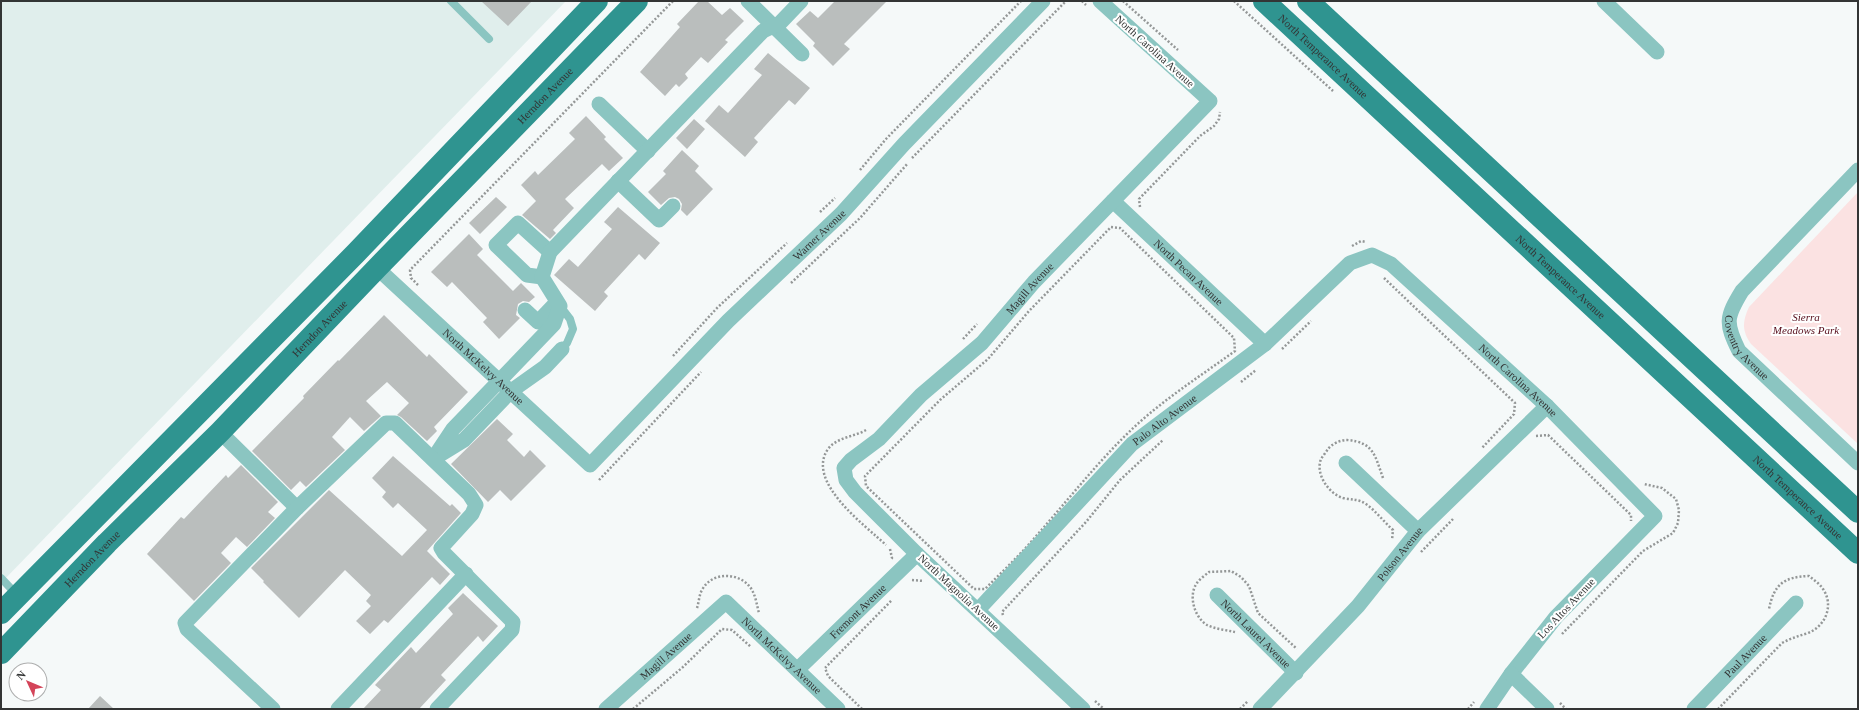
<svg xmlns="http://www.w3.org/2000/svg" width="1859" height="710" viewBox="0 0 1859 710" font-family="Georgia,serif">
<rect width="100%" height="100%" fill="#f5f9f9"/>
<path fill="#e0eeec" d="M 1,1 L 566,1 L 1,583 Z"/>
<path fill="#fbe2e2" d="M 1858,192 L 1858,444 L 1751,344 C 1742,331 1742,322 1749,307 Z"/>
<path fill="#babebd" d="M 481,1 L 532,1 L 508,26 Z
M 699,1 L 707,1 L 722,15 L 730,8 L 744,21 L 725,40 L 728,42 L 708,63 L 701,57 L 685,74 L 688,78 L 679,87 L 676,84 L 665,96 L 640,72 L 680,27 L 677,24 Z
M 835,1 L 887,1 L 844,44 L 850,49 L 833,66 L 813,46 L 815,43 L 796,24 L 810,11 L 818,18 Z
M 768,53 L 810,88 L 795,105 L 789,100 L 754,138 L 758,142 L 745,157 L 705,121 L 719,105 L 728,113 L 762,75 L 754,69 Z
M 586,116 L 606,137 L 604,139 L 623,158 L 609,171 L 602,164 L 565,199 L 574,208 L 553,230 L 556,233 L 550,239 L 522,215 L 536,201 L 521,185 L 535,171 L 538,175 L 575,139 L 569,133 Z
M 694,119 L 705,129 L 687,149 L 676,138 Z
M 682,150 L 699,166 L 695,171 L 713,189 L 687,216 L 681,210 L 682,204 L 679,199 L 675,197 L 669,198 L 661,205 L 648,192 L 666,174 L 663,171 Z
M 496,197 L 507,207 L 480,234 L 469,223 Z
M 618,207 L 660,243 L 645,260 L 639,254 L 604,292 L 608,296 L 595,311 L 554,275 L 569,259 L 578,267 L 612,229 L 604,222 Z
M 469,234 L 483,249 L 477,255 L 513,291 L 521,283 L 535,297 L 529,302 L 523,301 L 518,304 L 516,315 L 520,318 L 499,339 L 483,322 L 487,318 L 452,282 L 447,287 L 431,272 Z
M 384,315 L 427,357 L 429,354 L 468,392 L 434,427 L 437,431 L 427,441 L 401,417 L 397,415 L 409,403 L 387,382 L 366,401 L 381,416 L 364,431 L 350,417 L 332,437 L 345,450 L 306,487 L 300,481 L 291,490 L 252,451 L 304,398 L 303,396 L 338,360 L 339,361 Z
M 497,419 L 513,434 L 507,440 L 524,457 L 530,450 L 546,466 L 511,501 L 500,490 L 488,502 L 451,464 Z
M 393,456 L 450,506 L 452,504 L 461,513 L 427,551 L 450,574 L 440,585 L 432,577 L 388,623 L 384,620 L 370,634 L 356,621 L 371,606 L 366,601 L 371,595 L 345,570 L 299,618 L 263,582 L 264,581 L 251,568 L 329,490 L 402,556 L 427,530 L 398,503 L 393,508 L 382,497 L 386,492 L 372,478 Z
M 241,465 L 278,502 L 268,512 L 275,518 L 247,547 L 236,537 L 221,553 L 231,563 L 194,601 L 147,554 L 181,517 L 184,519 L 226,475 L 228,478 Z
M 463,593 L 498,626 L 483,642 L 478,636 L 441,675 L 446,680 L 419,709 L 363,709 L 381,690 L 375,685 L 411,647 L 416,653 L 453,614 L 448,608 Z
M 100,696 L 114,709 L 88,709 Z"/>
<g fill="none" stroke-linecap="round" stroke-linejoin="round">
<path stroke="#949797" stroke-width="2.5" stroke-dasharray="2 2" stroke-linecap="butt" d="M 1082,1 L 1086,5
M 1123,1 L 1178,50
M 1234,1 L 1333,91
M 912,158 L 1066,1
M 860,170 L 886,139 L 1021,1
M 1140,207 L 1139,199 L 1200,136 L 1214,126 L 1219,119 L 1220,112
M 820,212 L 835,198
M 1111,227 L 1120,228 L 1234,338 L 1235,351 C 1199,377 1161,401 1129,432 C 1096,464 1068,500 1038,534 C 1022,553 1003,571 985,589 L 974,589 L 866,486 L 865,476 L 940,400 L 988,359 L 1029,311 Z
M 1352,246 L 1361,241 L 1366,242
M 1384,278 L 1515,403 L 1514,414 L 1482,448
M 791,283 L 860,218 L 908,163
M 418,285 L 411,278 L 410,270 L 673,1
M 963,339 L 977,324
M 1282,349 L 1311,321
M 673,356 L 717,308 L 787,243
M 1241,382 L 1256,370
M 866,430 C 854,437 837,437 828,449 C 805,482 866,526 886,545
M 1536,436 L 1548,435 L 1631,515 L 1631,521
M 1383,478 C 1375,456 1374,442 1347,440 C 1340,440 1332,444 1328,449 C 1326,452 1323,456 1321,459 C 1315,474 1329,494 1343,498 C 1352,500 1359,499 1366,504 C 1376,511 1384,522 1393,530 L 1392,540
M 599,480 L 701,372
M 890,549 L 892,558 L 891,559
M 1421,552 L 1453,519
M 912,580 L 924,581
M 697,608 C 699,602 699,595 702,590 C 712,570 744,572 753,592 C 756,598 757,606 759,613
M 1003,615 L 1002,612 L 1086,522 L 1120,480 L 1163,440
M 1235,632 C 1226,630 1215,629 1207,625 C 1194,617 1188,595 1197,583 C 1200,579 1205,575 1209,572 L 1231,571 L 1241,577 L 1249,586 L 1258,613 L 1297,649
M 1562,634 L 1643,551 L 1673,533 L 1678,523 L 1679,510 L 1676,499 L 1662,488 L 1644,484
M 1095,701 L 1104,709
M 1560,703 L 1566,709
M 633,709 L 683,667 L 722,629 L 732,630 L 751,647
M 862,709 L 828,676 L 825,668 L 892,600
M 1240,709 L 1248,701
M 1468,709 L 1474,702
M 1718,709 L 1782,643 C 1791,638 1799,636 1808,633 C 1826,626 1834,605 1823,589 C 1820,584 1814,580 1809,576 C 1784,577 1774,584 1769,609"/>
<path stroke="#8bc5c1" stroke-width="8" d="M 451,1 L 489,39
M 560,306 L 570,319 L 573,329 L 567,343 L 562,349
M 1,578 L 17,595"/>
<g stroke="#8bc5c1" stroke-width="15">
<path d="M 748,1 L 802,54"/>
<path d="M 1604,1 L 1657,52"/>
<path d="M 599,104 L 648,151"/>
<path id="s1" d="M 1858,170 L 1742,291 C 1726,317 1725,323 1739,351 L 1858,463"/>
<path d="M 618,181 L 659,220 L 673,206"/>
<path id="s2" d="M 1113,201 L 1265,344"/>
<path id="s3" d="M 377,268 L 590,465 L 728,321 L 841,214 L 904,144 L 1043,1"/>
<path d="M 542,277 L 527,275 L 496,245 L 518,223 L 550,252"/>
<path d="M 525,310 L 538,322 L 557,302"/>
<path d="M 562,349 L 545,367 L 511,391 L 464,440 L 433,459 L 453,429 L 554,324 L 560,306 L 542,277 L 550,252 L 763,31 L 780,23 L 801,1"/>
<path d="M 220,432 L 297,508"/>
<path d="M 1346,463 L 1418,531"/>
<path id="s4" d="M 1217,595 L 1296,673"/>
<path id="s5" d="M 978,610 L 1132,444 L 1265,344 L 1350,263 L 1372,255 L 1391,264 L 1547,406 L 1655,516 L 1556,617 L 1511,674 L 1487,709"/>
<path id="s6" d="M 798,669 L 917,554"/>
<path d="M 1511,674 L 1547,709"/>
<path d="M 273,709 L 187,629 L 185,623 L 297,508 L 386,423 L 395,423 L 469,494 L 476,505 L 472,514 L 441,548 L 444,553 L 513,622 L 512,630 L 437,709"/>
<path d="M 338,709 L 466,574"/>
<path id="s7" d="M 606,709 L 726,602 L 838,709"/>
<path id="s8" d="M 1083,709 L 917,554 L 855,492 L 846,480 L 844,468 L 851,460 L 879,439 L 921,395 L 982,343 L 1034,282 L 1210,101 L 1100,1"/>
<path id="s9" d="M 1260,709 L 1358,606 L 1418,531 L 1547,406"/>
<path id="s10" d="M 1694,709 L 1796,603"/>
</g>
<g stroke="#2f9490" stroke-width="22">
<path id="s11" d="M 1264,1 L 1858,553"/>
<path d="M 1308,1 L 1858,512"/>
<path d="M 1,613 L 356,253 L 597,1"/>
<path id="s12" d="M 1,653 L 107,543 L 220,432 L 377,268 L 637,1"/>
</g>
</g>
<g text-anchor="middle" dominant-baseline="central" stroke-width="4" stroke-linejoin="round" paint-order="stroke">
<g font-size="11" fill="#333535" stroke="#fff">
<text transform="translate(1155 51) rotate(42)">North Carolina Avenue</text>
<text stroke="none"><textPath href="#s11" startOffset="81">North Temperance Avenue</textPath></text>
<text stroke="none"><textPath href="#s12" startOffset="779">Herndon Avenue</textPath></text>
<text stroke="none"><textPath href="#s3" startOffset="615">Warner Avenue</textPath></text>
<text stroke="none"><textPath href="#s2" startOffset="104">North Pecan Avenue</textPath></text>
<text stroke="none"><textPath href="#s11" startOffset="405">North Temperance Avenue</textPath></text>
<text stroke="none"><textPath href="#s8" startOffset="601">Magill Avenue</textPath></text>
<text stroke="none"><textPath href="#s12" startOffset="455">Herndon Avenue</textPath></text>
<text stroke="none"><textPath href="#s1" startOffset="233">Coventry Avenue</textPath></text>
<text stroke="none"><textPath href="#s3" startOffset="145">North McKelvy Avenue</textPath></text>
<text stroke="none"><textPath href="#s5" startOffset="727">North Carolina Avenue</textPath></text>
<text stroke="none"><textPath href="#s5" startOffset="267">Palo Alto Avenue</textPath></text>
<text stroke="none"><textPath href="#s11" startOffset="729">North Temperance Avenue</textPath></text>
<text stroke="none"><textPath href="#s9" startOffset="209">Polson Avenue</textPath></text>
<text stroke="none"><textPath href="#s12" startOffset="131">Herndon Avenue</textPath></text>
<text transform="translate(959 592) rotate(43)">North Magnolia Avenue</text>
<text transform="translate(1566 608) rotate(-47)">Los Altos Avenue</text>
<text stroke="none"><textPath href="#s6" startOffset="83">Fremont Avenue</textPath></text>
<text stroke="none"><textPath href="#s4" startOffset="55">North Laurel Avenue</textPath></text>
<text stroke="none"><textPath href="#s7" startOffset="80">Magill Avenue</textPath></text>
<text stroke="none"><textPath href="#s7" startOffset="238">North McKelvy Avenue</textPath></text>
<text stroke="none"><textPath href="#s10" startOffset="74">Paul Avenue</textPath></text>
</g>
<g font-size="11" font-style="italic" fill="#550c1a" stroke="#fff">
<text x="1806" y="317">Sierra<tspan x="1806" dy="13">Meadows Park</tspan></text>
</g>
</g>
<rect width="1859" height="710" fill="none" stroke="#333535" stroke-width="4"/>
<g transform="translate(28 682) rotate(314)"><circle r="19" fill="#ffffff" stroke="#adaeae"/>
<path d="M0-3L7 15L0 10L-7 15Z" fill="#d44459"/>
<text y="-6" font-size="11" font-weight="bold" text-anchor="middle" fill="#333535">N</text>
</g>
</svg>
